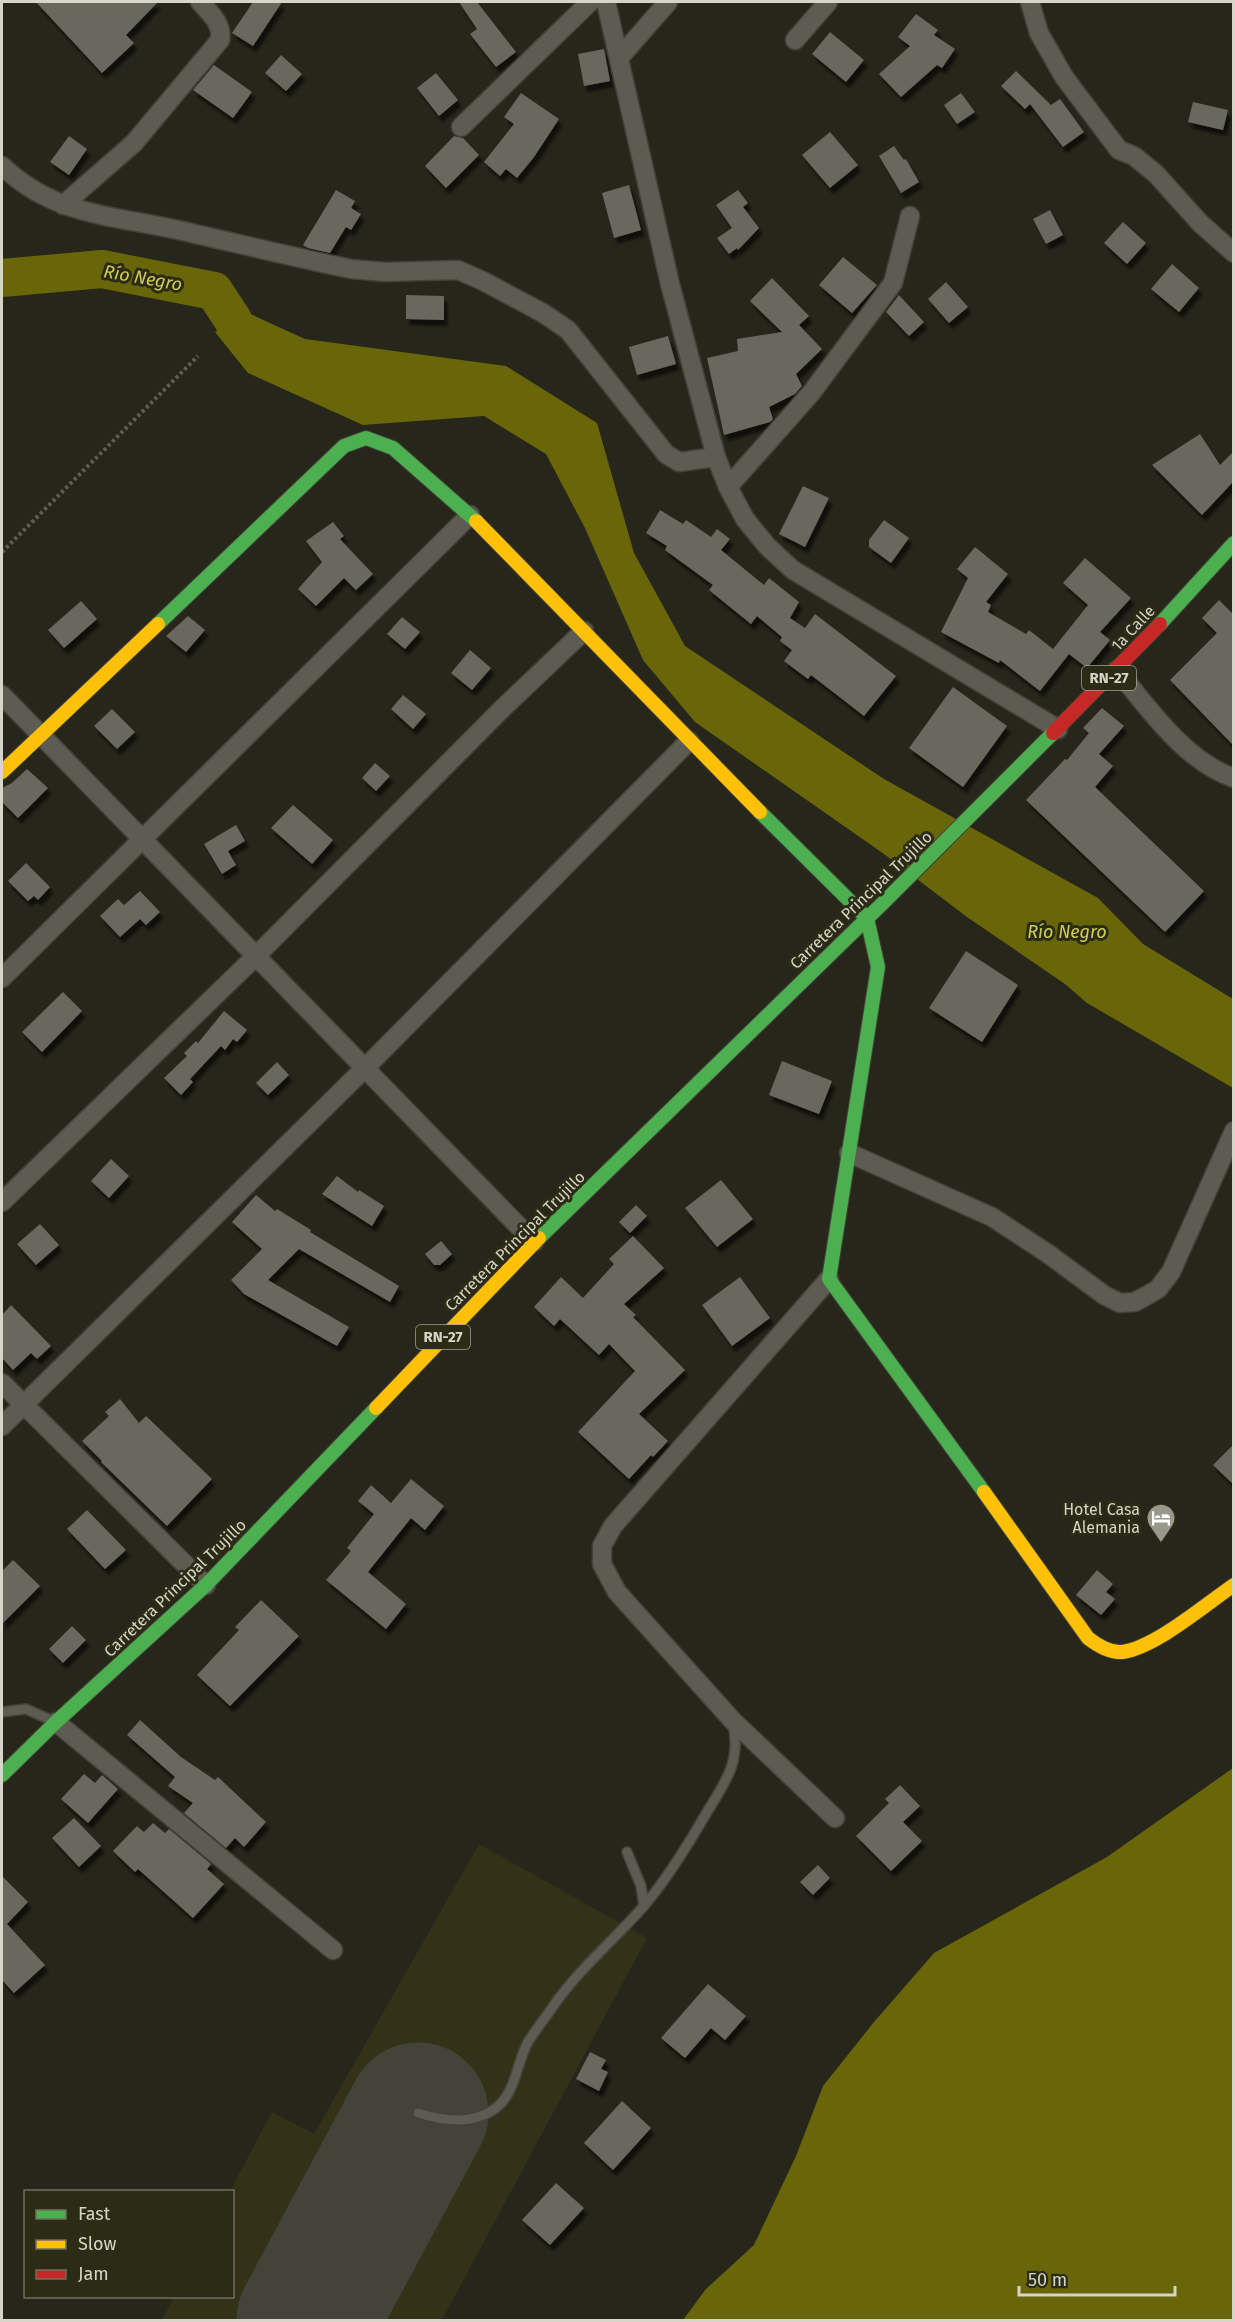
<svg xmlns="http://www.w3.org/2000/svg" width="1235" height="2322" viewBox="0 0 1235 2322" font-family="'Fira Sans',sans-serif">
<defs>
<filter id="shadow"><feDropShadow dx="3.5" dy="6" stdDeviation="1.5" flood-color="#0009"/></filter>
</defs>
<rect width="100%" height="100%" fill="#27261b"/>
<path fill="#333218" d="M 479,1844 L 647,1938 L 442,2320 L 162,2320 L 174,2297 L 232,2296 L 232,2192 L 230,2191 L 272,2112 L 314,2134 Z"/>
<path fill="#696609" d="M 246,312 L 305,339 L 506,366 L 597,423 L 634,553 L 685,646 L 884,779 L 1098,898 L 1143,944 L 1233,999 L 1233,1088 L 1087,1003 L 1065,984 L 967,917 L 884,854 L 695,722 L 643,660 L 585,528 L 546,454 L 484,416 L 363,425 L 248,373 L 215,332 Z
M 1233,1768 L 1233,2320 L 683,2320 L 706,2289 L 754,2245 L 796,2156 L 823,2086 L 874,2022 L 934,1953 L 1107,1857 Z"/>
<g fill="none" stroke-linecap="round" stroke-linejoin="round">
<path stroke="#696609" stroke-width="38" d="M 2,278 L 102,269 L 214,291 L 233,320"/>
<path stroke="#444339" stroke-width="141" d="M 307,2320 L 418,2113"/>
</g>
<path fill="#68675e" filter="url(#shadow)" d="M 36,2 L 158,2 L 126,35 L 134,43 L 102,73 Z
M 253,2 L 282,2 L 253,46 L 232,33 Z
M 459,2 L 477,2 L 516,52 L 496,67 L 470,34 L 477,29 Z
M 916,14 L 938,30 L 934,35 L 955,49 L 942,68 L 937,65 L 901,97 L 879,74 L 910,46 L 898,37 Z
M 830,32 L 864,60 L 846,82 L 812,54 Z
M 604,49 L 610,81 L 584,86 L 578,54 Z
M 281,55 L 302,74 L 286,91 L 265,73 Z
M 214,65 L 252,92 L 233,118 L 193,90 Z
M 1016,71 L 1051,105 L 1060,99 L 1084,132 L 1063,147 L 1030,104 L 1025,109 L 1001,86 Z
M 436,73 L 458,100 L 439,116 L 417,88 Z
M 521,93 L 559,119 L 534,157 L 517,178 L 506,169 L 500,176 L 484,162 L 514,124 L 504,117 Z
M 961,93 L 975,112 L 957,124 L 944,105 Z
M 1193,102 L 1228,110 L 1223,130 L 1188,122 Z
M 830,132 L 858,165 L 830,188 L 802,155 Z
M 69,136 L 87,149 L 69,175 L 50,162 Z
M 454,136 L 463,138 L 479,155 L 446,188 L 425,166 Z
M 894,146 L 904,160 L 906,159 L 919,182 L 901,193 L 879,156 Z
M 629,185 L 641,230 L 614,238 L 602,193 Z
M 336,190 L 355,201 L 351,208 L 361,214 L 351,230 L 346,227 L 330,253 L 308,248 L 303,245 Z
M 738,190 L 748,203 L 743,207 L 759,228 L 738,250 L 737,248 L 729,254 L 717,238 L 732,228 L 716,205 Z
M 1050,210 L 1063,235 L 1046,244 L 1033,219 Z
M 1123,222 L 1146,243 L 1127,264 L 1104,243 Z
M 843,257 L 877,285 L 852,313 L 819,285 Z
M 1172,264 L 1199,288 L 1179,312 L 1151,289 Z
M 772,278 L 809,316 L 799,325 L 822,349 L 796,374 L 802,386 L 795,394 L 769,407 L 773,419 L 770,422 L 724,435 L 707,358 L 738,351 L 737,339 L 782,332 L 750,301 Z
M 946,282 L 968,307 L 949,323 L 928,299 Z
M 406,295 L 444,296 L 444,320 L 406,319 Z
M 899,295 L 924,322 L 909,336 L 886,312 Z
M 668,336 L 676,364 L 637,375 L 629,347 Z
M 1200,434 L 1220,465 L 1233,452 L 1233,482 L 1202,515 L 1152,465 Z
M 803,486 L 829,498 L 805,547 L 779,534 Z
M 660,510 L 683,524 L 686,520 L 711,537 L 717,529 L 730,539 L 721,550 L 764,585 L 769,578 L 799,602 L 790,618 L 805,628 L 815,614 L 896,676 L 864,716 L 811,675 L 808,679 L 784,661 L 792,650 L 780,641 L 782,637 L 757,616 L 751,624 L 709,590 L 713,585 L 665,550 L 667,546 L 646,533 Z
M 884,520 L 909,538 L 891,563 L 869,547 L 869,540 Z
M 333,522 L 344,536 L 340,539 L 373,574 L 356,590 L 344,578 L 316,606 L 298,589 L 322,562 L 306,541 Z
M 975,547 L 1008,574 L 986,602 L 991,605 L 988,612 L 1026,634 L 1029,630 L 1053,649 L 1088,605 L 1063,583 L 1085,558 L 1131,598 L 1100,632 L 1110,640 L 1087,668 L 1069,654 L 1040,691 L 1000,660 L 999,663 L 941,632 L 968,578 L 957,569 Z
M 1219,600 L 1233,614 L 1233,745 L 1170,680 L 1217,633 L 1202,618 Z
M 81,601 L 97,619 L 64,648 L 48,630 Z
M 188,616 L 205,630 L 186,652 L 166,636 Z
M 402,617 L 420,632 L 405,649 L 387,634 Z
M 470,650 L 491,668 L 472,690 L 451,673 Z
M 953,687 L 1007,726 L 963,787 L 909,748 Z
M 403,695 L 426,714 L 413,729 L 391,709 Z
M 1102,708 L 1124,726 L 1099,754 L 1113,766 L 1095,787 L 1204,891 L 1165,932 L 1026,800 L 1065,759 L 1067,760 L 1089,733 L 1083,728 Z
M 112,709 L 135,732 L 117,749 L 94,726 Z
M 375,763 L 390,776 L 376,791 L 362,778 Z
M 27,769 L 48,788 L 18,818 L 2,802 L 2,788 L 12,783 Z
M 293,805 L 333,840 L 312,864 L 271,828 Z
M 236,825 L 245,841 L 228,851 L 236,865 L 222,874 L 204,844 Z
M 26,863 L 50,887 L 38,900 L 34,896 L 28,901 L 8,881 Z
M 140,891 L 160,912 L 146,925 L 140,919 L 120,937 L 100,916 L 118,899 L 124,905 Z
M 966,951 L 1018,985 L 982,1042 L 929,1008 Z
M 63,992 L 82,1011 L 42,1052 L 22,1032 Z
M 224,1011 L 247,1030 L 237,1042 L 233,1039 L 225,1050 L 221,1046 L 190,1079 L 193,1082 L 181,1095 L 164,1078 L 187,1056 L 184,1053 L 196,1041 L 198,1043 Z
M 782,1061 L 832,1081 L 819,1114 L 769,1095 Z
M 277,1062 L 289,1075 L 268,1095 L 256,1083 Z
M 111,1159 L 129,1176 L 109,1198 L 91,1181 Z
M 337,1176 L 358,1192 L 359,1190 L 384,1206 L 372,1226 L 322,1194 Z
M 721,1180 L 753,1219 L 717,1247 L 685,1208 Z
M 256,1195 L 275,1211 L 277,1209 L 311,1230 L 310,1232 L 399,1286 L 390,1302 L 299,1249 L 268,1280 L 349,1327 L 337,1346 L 244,1294 L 231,1280 L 262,1249 L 232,1222 Z
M 636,1205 L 647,1216 L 630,1233 L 619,1222 Z
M 40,1224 L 59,1245 L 36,1265 L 17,1244 Z
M 633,1236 L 664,1268 L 624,1304 L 636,1315 L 633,1317 L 685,1370 L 639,1414 L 668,1441 L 653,1457 L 651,1455 L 629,1479 L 578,1432 L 635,1371 L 609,1344 L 599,1355 L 560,1319 L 554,1326 L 534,1307 L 561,1277 L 583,1298 L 614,1264 L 609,1259 Z
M 441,1241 L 452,1254 L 440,1265 L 434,1265 L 425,1254 Z
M 740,1277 L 770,1318 L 732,1346 L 702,1305 Z
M 11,1305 L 51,1346 L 37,1359 L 31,1353 L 13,1370 L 2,1358 L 2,1315 Z
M 120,1399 L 139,1423 L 146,1416 L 212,1479 L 167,1526 L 101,1462 L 102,1461 L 82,1441 L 109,1416 L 105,1412 Z
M 1233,1445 L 1233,1484 L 1213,1465 Z
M 411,1479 L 444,1506 L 425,1530 L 411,1518 L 368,1572 L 406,1604 L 386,1629 L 326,1580 L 351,1551 L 347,1548 L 374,1514 L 358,1501 L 371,1485 L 391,1503 Z
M 87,1510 L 126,1550 L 105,1569 L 67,1529 Z
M 13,1560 L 40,1586 L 2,1624 L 2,1571 Z
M 1097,1570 L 1113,1584 L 1106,1592 L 1115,1599 L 1101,1615 L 1076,1595 Z
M 261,1600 L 299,1636 L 230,1706 L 197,1675 L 239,1630 L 235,1627 Z
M 72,1626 L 86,1640 L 63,1663 L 49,1649 Z
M 140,1720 L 181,1757 L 215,1780 L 218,1777 L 266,1822 L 244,1847 L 235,1838 L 226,1848 L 184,1813 L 193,1803 L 168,1786 L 175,1777 L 127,1735 Z
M 84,1774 L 95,1783 L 102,1775 L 118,1789 L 88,1823 L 61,1799 Z
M 900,1785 L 920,1806 L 903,1822 L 922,1841 L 891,1871 L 856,1836 L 889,1803 L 885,1799 Z
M 74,1818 L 101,1846 L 79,1867 L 52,1838 Z
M 153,1823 L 165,1833 L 169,1829 L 211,1864 L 207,1869 L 224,1884 L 193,1918 L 138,1869 L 135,1872 L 113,1851 L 137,1826 L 144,1832 Z
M 818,1865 L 830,1878 L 813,1895 L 800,1882 Z
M 2,1876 L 28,1902 L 7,1924 L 45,1965 L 14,1993 L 2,1980 Z
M 708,1984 L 746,2016 L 725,2040 L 711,2028 L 685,2058 L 661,2038 Z
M 590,2052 L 606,2060 L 601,2069 L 608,2072 L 599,2091 L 576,2079 Z
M 622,2101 L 651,2128 L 613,2170 L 584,2143 Z
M 556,2183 L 584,2208 L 550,2245 L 522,2220 Z"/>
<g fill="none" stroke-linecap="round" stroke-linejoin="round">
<g stroke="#424239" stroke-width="12">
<path id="lane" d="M 2,1712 L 26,1709 L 53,1721
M 627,1852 L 641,1886 L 644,1906
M 418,2113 C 443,2121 471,2125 493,2110 C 516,2095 516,2064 528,2042 C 536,2029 546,2017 554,2005 C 580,1968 614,1940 643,1907 C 668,1878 688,1845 707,1812 C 726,1781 741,1762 733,1724"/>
</g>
<g stroke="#424239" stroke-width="21">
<path id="street" d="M 606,2 L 670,284 L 716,457 L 728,487 L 745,519 L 767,546 L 793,570 L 1058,729
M 1030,2 L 1039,33 L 1064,77 L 1119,150 L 1134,156 L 1156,174 L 1200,223 L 1234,253
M 795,40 L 828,2
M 619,58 L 668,2
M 461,127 L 590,2
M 2,166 C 55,216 111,215 178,230 C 236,243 293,257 351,269 L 385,272 L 458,270 L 483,281 L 543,313 L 568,330 L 666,454 L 679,462 L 716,457
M 63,205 L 134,143 L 220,40 C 223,24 210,13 200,2
M 728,487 L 812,392 L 893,283 L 910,216
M 1117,670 C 1148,708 1186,762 1234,778
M 2,695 L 534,1242
M 2,978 L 470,515
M 849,1153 L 992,1217 L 1047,1253 L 1104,1295 L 1120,1303 L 1135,1302 L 1146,1296 L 1158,1289 L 1171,1272 L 1234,1131
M 2,1202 L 256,956 L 503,708 L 584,631
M 829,1279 L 613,1526 L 602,1546 L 602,1564 L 617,1592 L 733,1721 L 835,1818
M 2,1383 L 206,1585
M 2,1426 L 365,1068 L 689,741
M 56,1722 L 333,1950"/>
</g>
<g stroke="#424239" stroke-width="16">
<path id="fast" d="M 158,624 L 344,446 L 366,438 L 393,448 L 476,521
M 1160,624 L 1234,543
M 760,812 L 867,918 L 878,967 L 829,1279 L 984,1492
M 539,1238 L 886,900 L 1053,733
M 2,1775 L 56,1722 L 206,1585 L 376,1408"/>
</g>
<g stroke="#424239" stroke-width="16">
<path id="slow" d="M 476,521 L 760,812
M 2,772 L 158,624
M 376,1408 L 539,1238
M 984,1492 L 1088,1638 C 1097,1645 1110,1653 1122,1652 C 1155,1648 1206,1604 1234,1585"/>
</g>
<g stroke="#424239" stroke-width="16">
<path id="jam" d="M 1053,733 L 1160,624"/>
</g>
<path stroke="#5e5e56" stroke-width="4" stroke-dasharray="3 3" stroke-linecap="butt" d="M 2,552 L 198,356"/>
<use href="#lane" stroke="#5d5c53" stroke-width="9"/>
<use href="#street" stroke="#5d5c53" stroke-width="18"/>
<use href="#fast" stroke="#4caf50" stroke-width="14"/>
<use href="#slow" stroke="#ffc107" stroke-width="14"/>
<use href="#jam" stroke="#c62828" stroke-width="14"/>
</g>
<defs>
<g id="hotel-pin" transform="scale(1.5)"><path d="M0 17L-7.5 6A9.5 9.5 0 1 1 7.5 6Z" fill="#98988b" stroke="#2c2b16"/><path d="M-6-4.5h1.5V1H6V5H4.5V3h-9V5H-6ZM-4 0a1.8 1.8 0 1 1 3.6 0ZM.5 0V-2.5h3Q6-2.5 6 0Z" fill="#fff"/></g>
</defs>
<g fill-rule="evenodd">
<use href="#hotel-pin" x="1161" y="1518"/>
</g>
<g text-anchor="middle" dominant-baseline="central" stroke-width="6" stroke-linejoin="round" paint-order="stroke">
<g fill="#2c2b16" stroke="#a2a293" stroke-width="1.5">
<rect x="1082" y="666" width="54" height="24" rx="4.5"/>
<rect x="416" y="1325" width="54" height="24" rx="4.5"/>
</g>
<g font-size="15" font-weight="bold" fill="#d5d5c8">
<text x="1109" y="678">RN-27</text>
<text x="443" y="1337">RN-27</text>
</g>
<g font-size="16" fill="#d5d5c8" stroke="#2c2b16">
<text transform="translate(1133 628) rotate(-47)">1a Calle</text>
<text transform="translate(861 900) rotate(-44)">Carretera Principal Trujillo</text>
<text transform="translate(515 1241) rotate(-45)">Carretera Principal Trujillo</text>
<text transform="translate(175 1588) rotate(-44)">Carretera Principal Trujillo</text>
</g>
<g font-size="16" fill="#d5d5c8" stroke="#2c2b16" text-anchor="end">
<text x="1140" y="1509">Hotel Casa<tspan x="1140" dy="18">Alemania</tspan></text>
</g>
<g font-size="18" font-style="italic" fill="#cfcd57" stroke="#2c2b16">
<text transform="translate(143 278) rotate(10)">Río Negro</text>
<text x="1067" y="932">Río Negro</text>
</g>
</g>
<rect width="1235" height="2322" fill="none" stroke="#d5d5c8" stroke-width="6"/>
<rect x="24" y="2190" width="210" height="108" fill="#2c2b16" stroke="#706f5d" stroke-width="1.5"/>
<rect x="36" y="2210" width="30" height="9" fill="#4caf50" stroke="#706f5d" stroke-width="1.5"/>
<text x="78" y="2220" font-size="18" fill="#d5d5c8">Fast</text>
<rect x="36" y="2240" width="30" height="9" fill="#ffc107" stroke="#706f5d" stroke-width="1.5"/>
<text x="78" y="2250" font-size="18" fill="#d5d5c8">Slow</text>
<rect x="36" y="2270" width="30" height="9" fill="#c62828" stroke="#706f5d" stroke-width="1.5"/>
<text x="78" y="2280" font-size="18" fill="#d5d5c8">Jam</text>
<path d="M1019 2286v9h156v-9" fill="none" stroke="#d5d5c8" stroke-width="3"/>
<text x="1028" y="2286" font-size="18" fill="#d5d5c8" stroke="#2c2b16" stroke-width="4.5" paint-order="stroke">50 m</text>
</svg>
